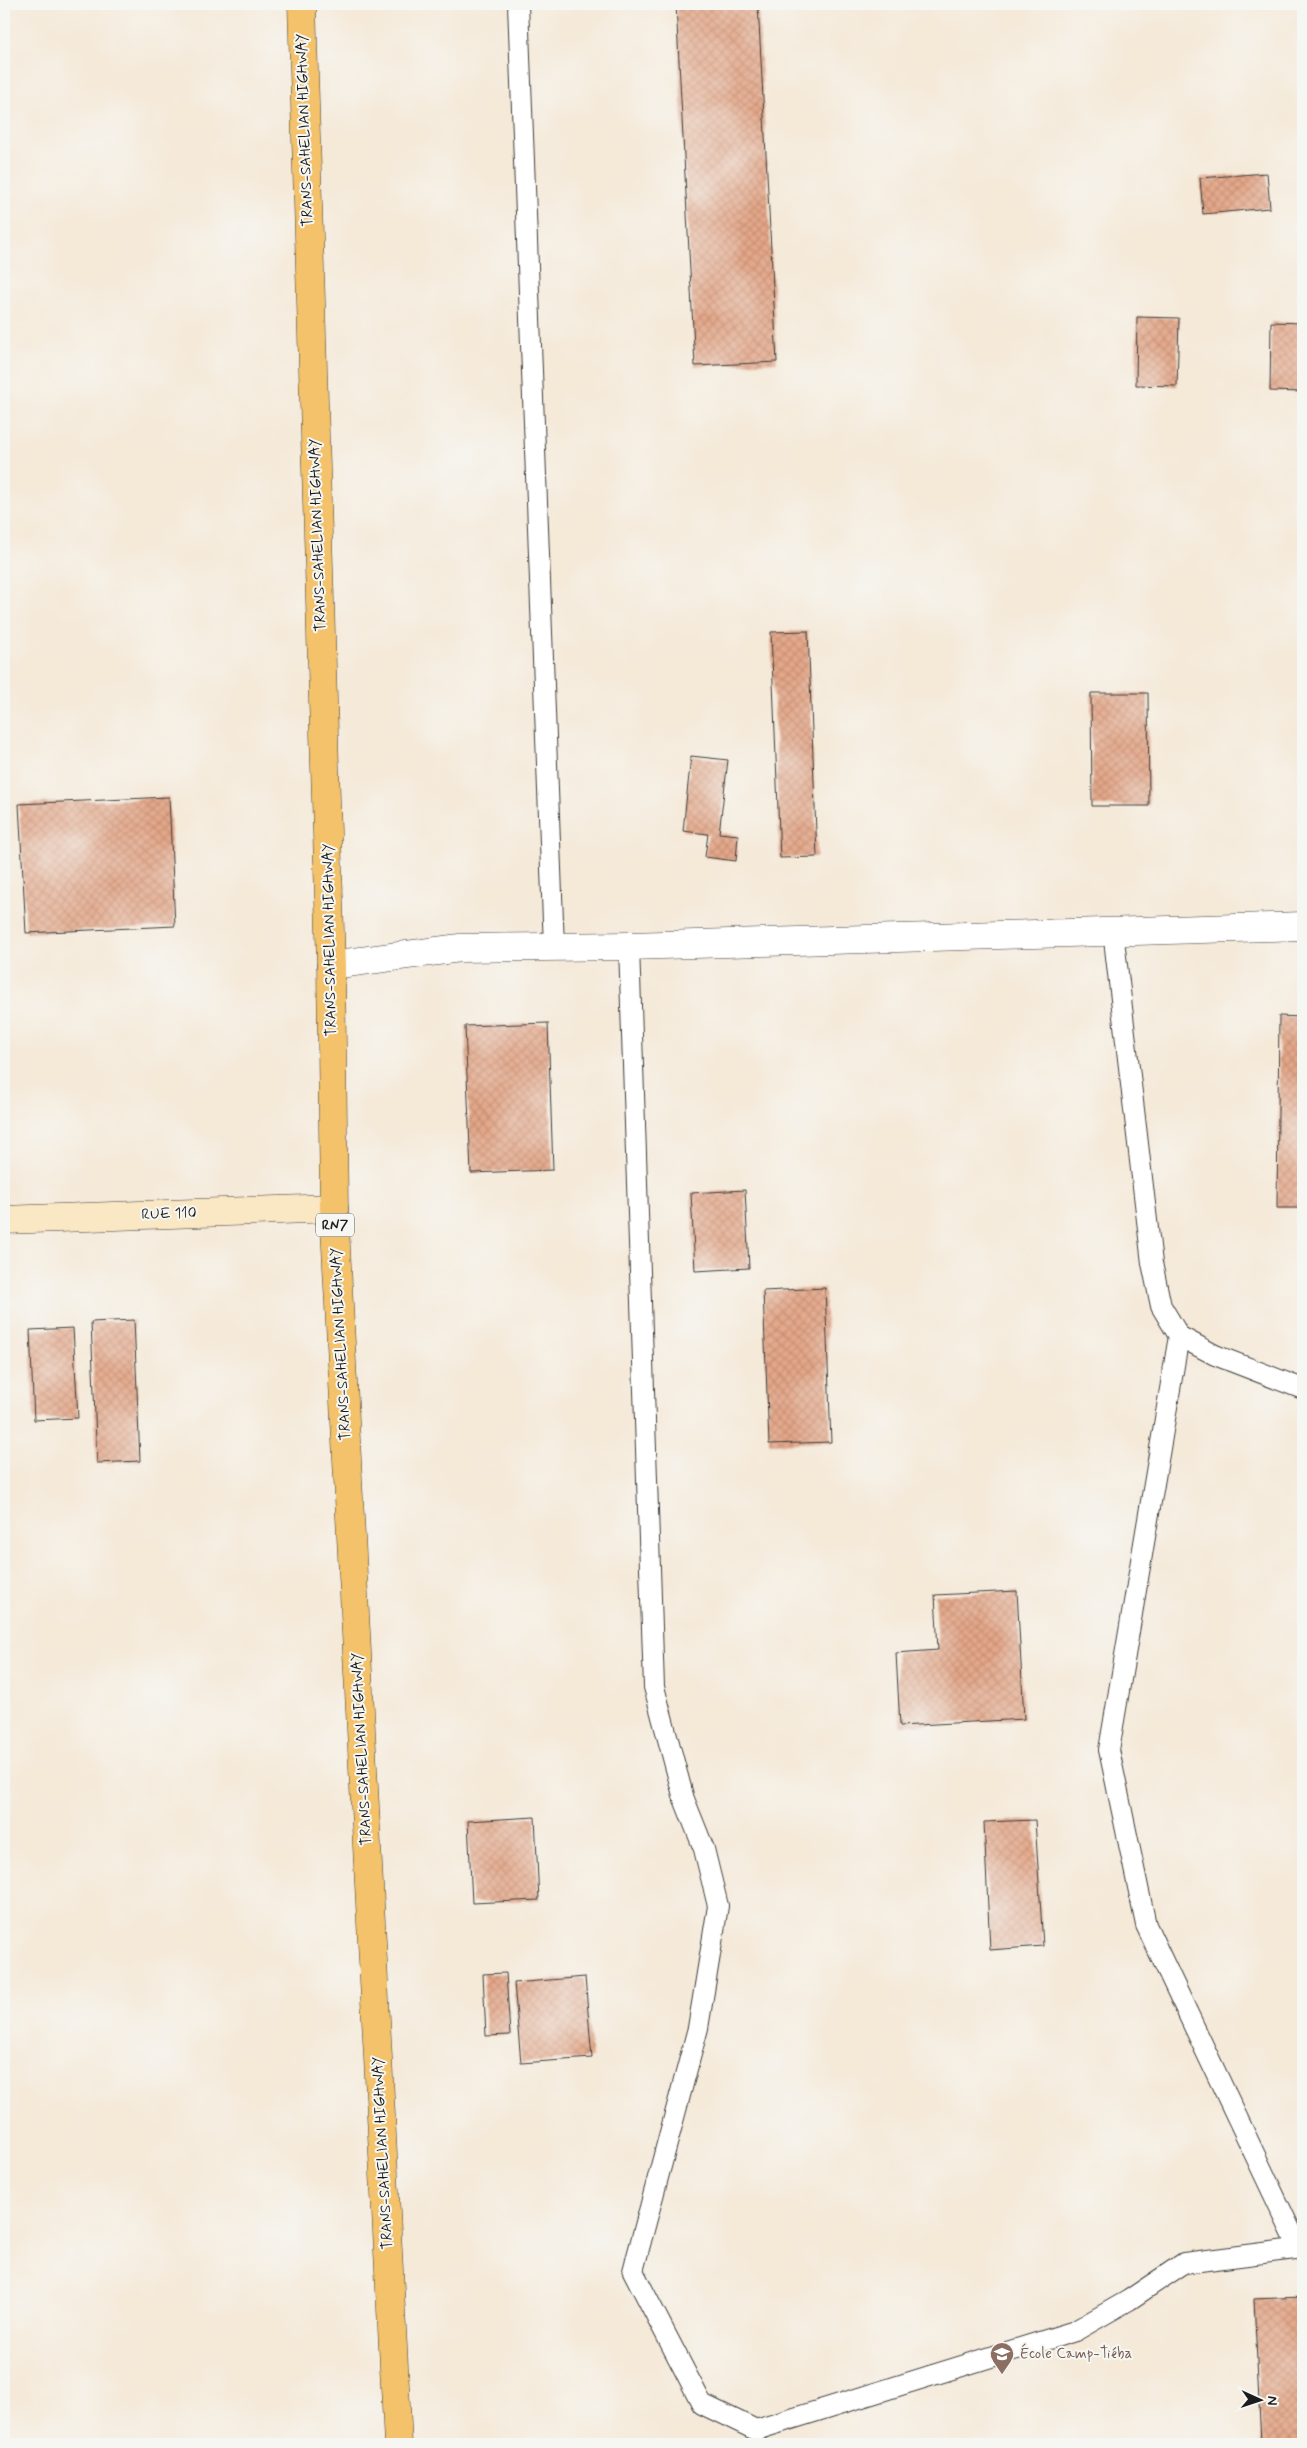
<svg xmlns="http://www.w3.org/2000/svg" width="1307" height="2448" viewBox="0 0 1307 2448" font-family="Mynerve,sans-serif">
<defs>
<pattern id="building-cross-hatch" width="8" height="8" patternUnits="userSpaceOnUse" patternTransform="scale(1.25)"><rect width="8" height="8" fill="#e4a789"/><path d="M0 0l8 8M0 8l8-8" fill="none" stroke="#c38f76"/></pattern>
</defs>
<rect width="100%" height="100%" fill="#f6f6f2"/>
<filter id="ink" filterUnits="userSpaceOnUse"><feTurbulence type="fractalNoise" baseFrequency=".02" numOctaves="2"/><feDisplacementMap in="SourceGraphic" scale="10" xChannelSelector="R" yChannelSelector="G"/><feConvolveMatrix kernelMatrix="1 2 1 2 8 2 1 2 1" color-interpolation-filters="sRGB"/></filter>
<filter id="wash" filterUnits="userSpaceOnUse"><feTurbulence type="fractalNoise" baseFrequency=".0096" numOctaves="4" result="noise"/><feDisplacementMap in="SourceGraphic" scale="20" xChannelSelector="R" yChannelSelector="G"/><feGaussianBlur stdDeviation="1.12" result="paint"/><feColorMatrix in="noise" values="0 0 0 0 0 0 0 0 0 0 0 0 0 0 0 0 0 1.4 0 .05"/><feComposite in="paint" operator="in"/></filter>
<g filter="url(#wash)">
<rect width="100%" height="100%" fill="#f5e9d8"/>
<g id="blocks">
<path fill="url(#building-cross-hatch)" d="M 676,4 L 758,4 L 777,362 L 695,366 Z
M 1267,173 L 1270,208 L 1203,214 L 1200,178 Z
M 1137,317 L 1179,318 L 1177,386 L 1136,385 Z
M 1271,322 L 1303,323 L 1303,392 L 1270,391 Z
M 808,631 L 817,857 L 780,858 L 771,632 Z
M 1091,693 L 1148,693 L 1149,806 L 1092,806 Z
M 691,756 L 728,760 L 719,833 L 738,835 L 736,861 L 705,857 L 708,834 L 683,831 Z
M 169,797 L 175,926 L 26,933 L 19,804 Z
M 1279,1016 L 1303,1017 L 1303,1208 L 1277,1208 Z
M 548,1023 L 553,1170 L 471,1173 L 465,1026 Z
M 745,1190 L 749,1268 L 695,1271 L 691,1193 Z
M 825,1288 L 831,1442 L 769,1444 L 763,1291 Z
M 134,1320 L 140,1461 L 97,1463 L 91,1322 Z
M 73,1328 L 78,1418 L 34,1420 L 30,1330 Z
M 1017,1591 L 1024,1719 L 900,1726 L 896,1653 L 938,1650 L 935,1595 Z
M 535,1817 L 539,1900 L 472,1903 L 468,1821 Z
M 1035,1820 L 1043,1946 L 990,1950 L 984,1822 Z
M 506,1973 L 510,2035 L 486,2036 L 483,1974 Z
M 585,1977 L 592,2058 L 521,2063 L 514,1983 Z
M 1303,2297 L 1303,2444 L 1261,2444 L 1254,2299 Z"/>
</g>
</g>
<g filter="url(#ink)">
<use href="#blocks" fill-opacity="0" stroke="#3d3b38" stroke-width="1"/>
<g fill="none" stroke-linecap="round" stroke-linejoin="round">
<g stroke="#3d3b38" stroke-width="22">
<path id="lane" d="M 518,4 L 554,947
M 1113,931 L 1152,1263 L 1161,1306 L 1179,1336 L 1215,1355 L 1303,1389
M 629,946 L 654,1687 L 684,1799 L 704,1849 L 718,1906 L 698,2028 L 633,2271 L 702,2404 L 756,2430 L 1075,2331 L 1129,2300 L 1184,2263 L 1303,2248
M 1179,1336 L 1109,1750 L 1146,1925 L 1299,2248"/>
</g>
<g stroke="#3d3b38" stroke-width="29">
<path id="street" d="M 331,965 L 460,948 L 629,946 L 1303,926"/>
</g>
<g stroke="#3d3b38" stroke-width="29">
<path id="secondary" d="M 4,1220 L 334,1208"/>
</g>
<g stroke="#3d3b38" stroke-width="29">
<path id="highway" d="M 302,4 L 331,965 L 334,1208 L 398,2444"/>
</g>
<use href="#lane" stroke="#fff" stroke-width="20"/>
<use href="#street" stroke="#fff" stroke-width="28"/>
<use href="#secondary" stroke="#fae7c3" stroke-width="28"/>
<use href="#highway" stroke="#f3c26a" stroke-width="28"/>
</g>
</g>
<defs>
<g id="school-pin" transform="scale(1.25)"><path d="M0 17L-7.5 6A9.5 9.5 0 1 1 7.5 6Z" fill="#8d6e63" stroke="#f6f6f2"/><path d="M0-5L7-2L0 1L-7-2ZM-4 1L0 2.5L4 1V4Q0 6-4 4Z" fill="#fff"/></g>
</defs>
<g fill-rule="evenodd">
<use href="#school-pin" x="1002" y="2354"/>
</g>
<g text-anchor="middle" dominant-baseline="central" stroke-width="4" stroke-linejoin="round" paint-order="stroke">
<rect fill="#f6f6f2" stroke="#5d5d5c" stroke-width="1" x="316" y="1213.5" width="38" height="23" rx="4"/>
<g font-size="14" font-weight="bold" fill="#1c1c1c">
<text x="335" y="1225">RN7</text>
</g>
<g font-size="15" fill="#1c1c1c" stroke="#f6f6f2">
<text transform="translate(305 130) rotate(-92)">TRANS-SAHELIAN HIGHWAY</text>
<text transform="translate(318 535) rotate(-92)">TRANS-SAHELIAN HIGHWAY</text>
<text transform="translate(330 940) rotate(-91)">TRANS-SAHELIAN HIGHWAY</text>
<text transform="translate(169 1214) rotate(-2)">RUE 110</text>
<text transform="translate(341 1344) rotate(-93)">TRANS-SAHELIAN HIGHWAY</text>
<text transform="translate(362 1749) rotate(-93)">TRANS-SAHELIAN HIGHWAY</text>
<text transform="translate(383 2153) rotate(-93)">TRANS-SAHELIAN HIGHWAY</text>
</g>
<g font-size="15" fill="#785e54" stroke="#f6f6f2" text-anchor="start">
<text x="1020" y="2354">École Camp-Tiéba</text>
</g>
</g>
<rect width="1307" height="2448" fill="none" stroke="#f6f6f2" stroke-width="20"/>
<g transform="translate(1260 2400) rotate(93)" stroke="#f6f6f2" stroke-width="4" paint-order="stroke">
<path d="M0-4L9 19L0 12L-9 19Z" fill="#1c1c1c"/>
<text y="-8" font-size="14" font-weight="bold" text-anchor="middle" fill="#1c1c1c">N</text>
</g>
</svg>
